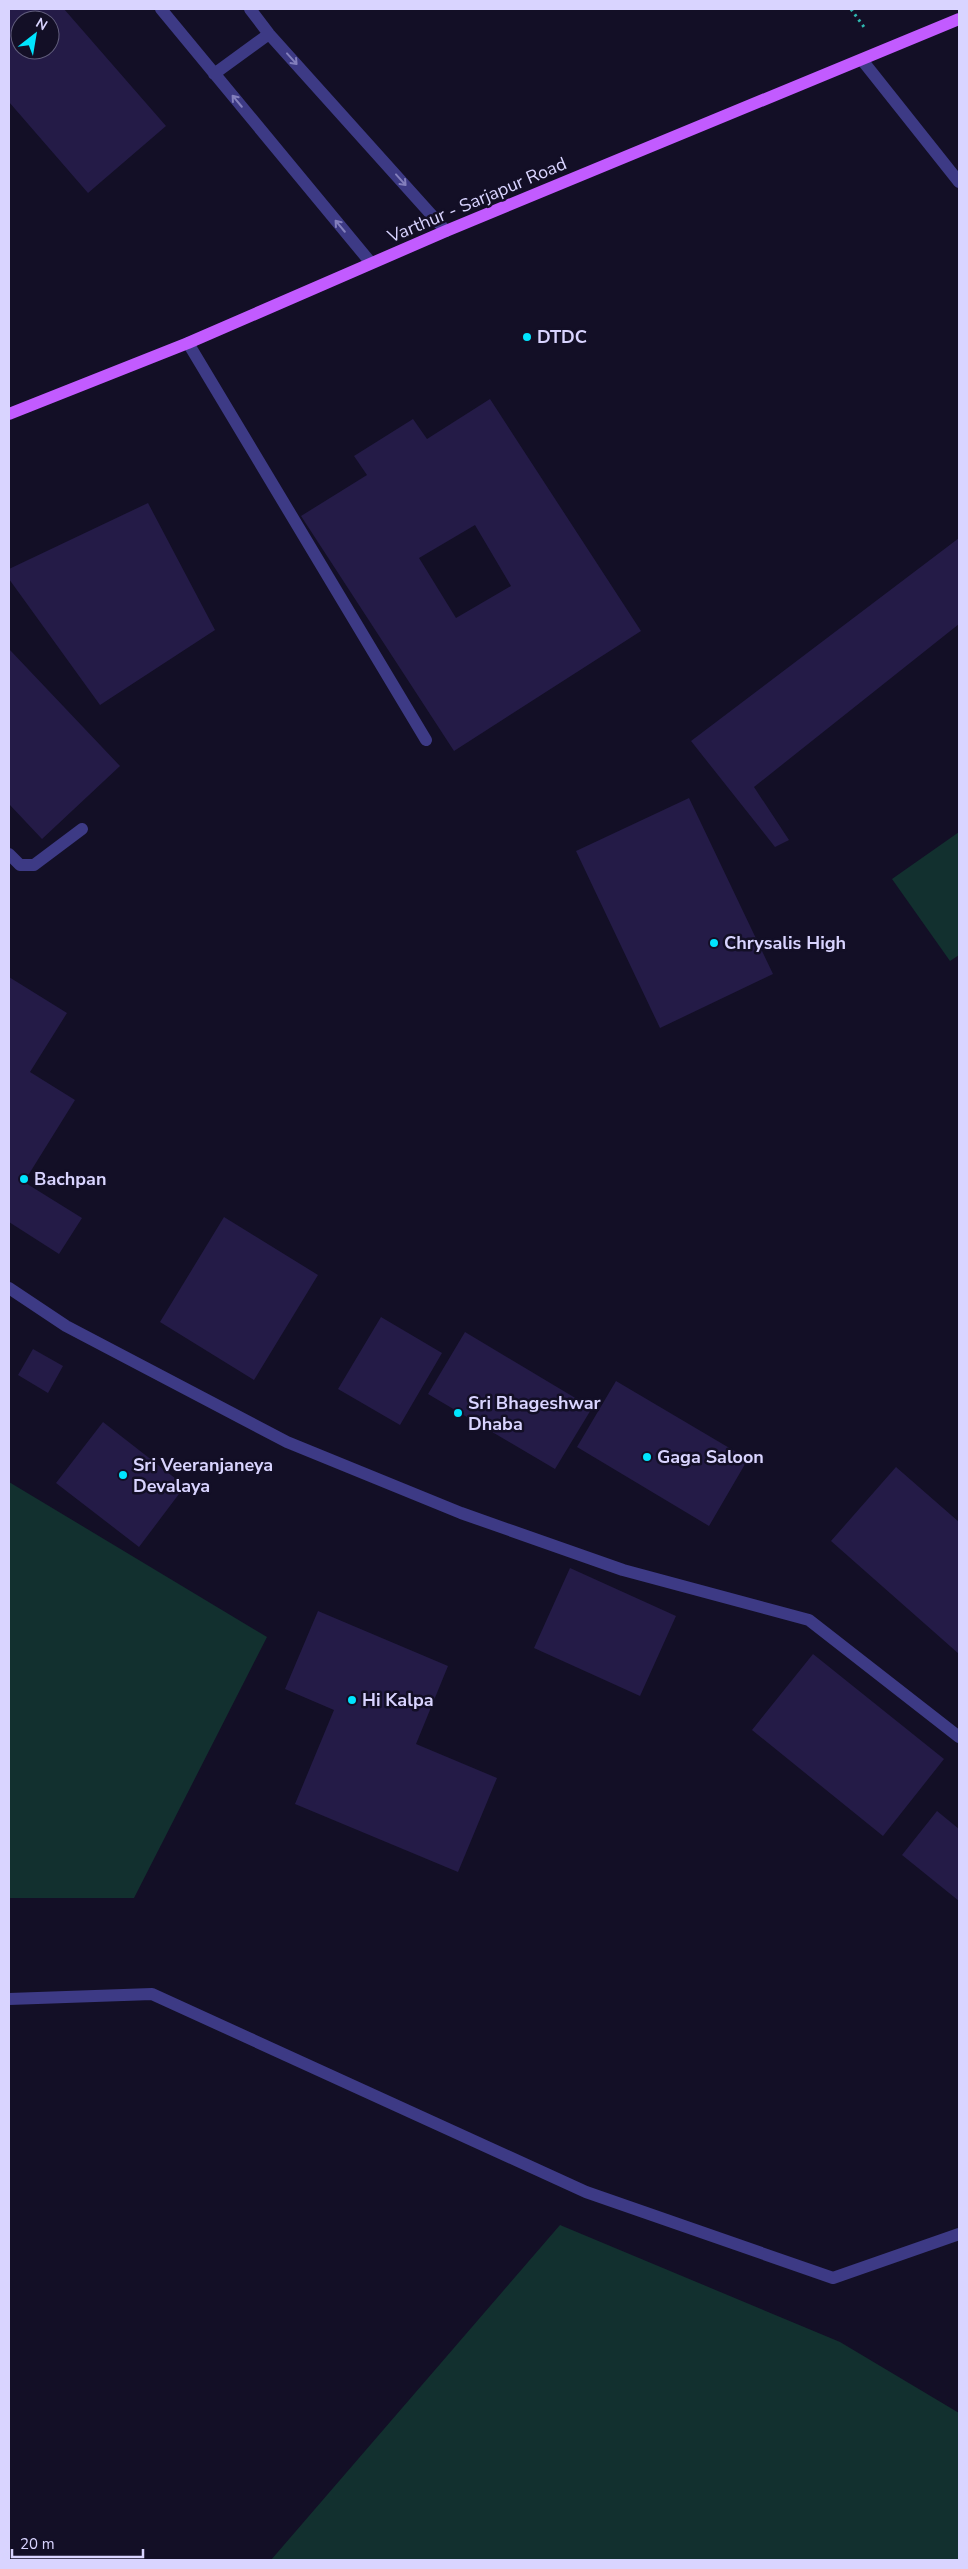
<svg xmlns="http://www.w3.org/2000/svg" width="968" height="2569" viewBox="0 0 968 2569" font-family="'Nunito Sans',sans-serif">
<rect width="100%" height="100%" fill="#130f26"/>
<path fill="#12302f" d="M 959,832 L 959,955 L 950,961 L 892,879 Z
M 9,1482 L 267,1637 L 134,1898 L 9,1898 Z
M 560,2225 L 840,2342 L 959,2413 L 959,2560 L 271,2560 Z"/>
<path fill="#241b47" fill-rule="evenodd" d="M 9,9 L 64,9 L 166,126 L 88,193 L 9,102 ZM 20,20 L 50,20 L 50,50 L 20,50 Z
M 490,399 L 641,631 L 454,751 L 301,516 L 367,475 L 354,456 L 413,419 L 427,439 ZM 475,525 L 511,586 L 456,618 L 419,558 Z
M 148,503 L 215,630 L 100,705 L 9,579 L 9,569 Z
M 959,538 L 959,624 L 754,787 L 789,840 L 775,847 L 691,741 Z
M 9,649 L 120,766 L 42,839 L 9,804 Z
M 689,798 L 773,974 L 660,1028 L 576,851 Z
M 9,977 L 67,1013 L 30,1072 L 75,1100 L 24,1182 L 82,1218 L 59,1254 L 9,1222 Z
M 224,1217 L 318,1275 L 254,1380 L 160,1322 Z
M 381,1317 L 442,1353 L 400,1425 L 338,1389 Z
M 465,1332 L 592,1408 L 555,1469 L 428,1394 Z
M 33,1349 L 63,1366 L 48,1393 L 18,1375 Z
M 616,1381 L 748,1459 L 709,1526 L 577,1447 Z
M 103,1422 L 185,1486 L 139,1547 L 56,1483 Z
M 896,1467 L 959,1522 L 959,1654 L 831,1541 Z
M 570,1568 L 676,1616 L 640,1696 L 534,1648 Z
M 318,1611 L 448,1666 L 416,1744 L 497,1778 L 458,1872 L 295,1804 L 334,1710 L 285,1689 Z
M 813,1654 L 944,1759 L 883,1836 L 752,1730 Z
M 937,1811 L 959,1829 L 959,1901 L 902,1855 Z"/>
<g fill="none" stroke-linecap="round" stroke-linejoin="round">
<path stroke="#2fb8b0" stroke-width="3" stroke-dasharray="2.5 4" stroke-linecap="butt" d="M 851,9 L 864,27"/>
<path stroke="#3d3a85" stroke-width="12" d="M 161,9 L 371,263
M 250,9 L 269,34 L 446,231
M 862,60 L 959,182
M 214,74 L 269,34
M 188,343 L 426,740
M 9,854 L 20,865 L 34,865 L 82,829
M 9,1288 L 66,1326 L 287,1442 L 461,1513 L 623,1570 L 809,1620 L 959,1737
M 9,1999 L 152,1994 L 586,2192 L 833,2278 L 959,2234"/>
<path stroke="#c25bff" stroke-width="12" d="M 9,414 L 188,343 L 446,231 L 959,19"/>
</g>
<defs><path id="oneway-shaft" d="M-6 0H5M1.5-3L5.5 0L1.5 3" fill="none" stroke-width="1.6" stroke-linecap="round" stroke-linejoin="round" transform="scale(1.25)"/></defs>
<g stroke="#837fbc">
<use href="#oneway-shaft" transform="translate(292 59) rotate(48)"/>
<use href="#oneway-shaft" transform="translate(237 101) rotate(-130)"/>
<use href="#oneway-shaft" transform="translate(401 180) rotate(48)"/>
<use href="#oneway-shaft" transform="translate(340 226) rotate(-130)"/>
</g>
<g fill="#00e5ff" stroke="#130f26" stroke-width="2">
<circle cx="527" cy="337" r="5"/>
<circle cx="714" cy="943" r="5"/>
<circle cx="24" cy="1179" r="5"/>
<circle cx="458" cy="1413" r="5"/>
<circle cx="647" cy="1457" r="5"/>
<circle cx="123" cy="1475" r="5"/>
<circle cx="352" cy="1700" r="5"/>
</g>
<g text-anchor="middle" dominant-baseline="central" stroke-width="5" stroke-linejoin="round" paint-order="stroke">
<g font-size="18" fill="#d9d4ff" stroke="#130f26">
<text transform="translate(477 200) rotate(-23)">Varthur - Sarjapur Road</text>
</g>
<g font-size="18" font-weight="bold" fill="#d9d4ff" stroke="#130f26" text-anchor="start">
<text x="537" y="337">DTDC</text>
<text x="724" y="943">Chrysalis High</text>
<text x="34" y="1179">Bachpan</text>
<text x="468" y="1403">Sri Bhageshwar<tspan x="468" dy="21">Dhaba</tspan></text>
<text x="657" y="1457">Gaga Saloon</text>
<text x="133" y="1465">Sri Veeranjaneya<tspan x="133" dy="21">Devalaya</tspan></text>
<text x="362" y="1700">Hi Kalpa</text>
</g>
</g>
<rect width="968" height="2569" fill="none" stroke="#d9d4ff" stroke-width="20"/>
<g transform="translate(35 35) rotate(31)"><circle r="24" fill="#130f26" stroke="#625e7d"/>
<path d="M0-4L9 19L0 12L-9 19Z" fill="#00e5ff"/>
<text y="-8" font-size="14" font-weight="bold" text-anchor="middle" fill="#d9d4ff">N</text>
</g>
<path d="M12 2549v8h131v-8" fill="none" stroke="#d9d4ff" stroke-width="2.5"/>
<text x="20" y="2549" font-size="15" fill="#d9d4ff" stroke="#130f26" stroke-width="4" paint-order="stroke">20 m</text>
</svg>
